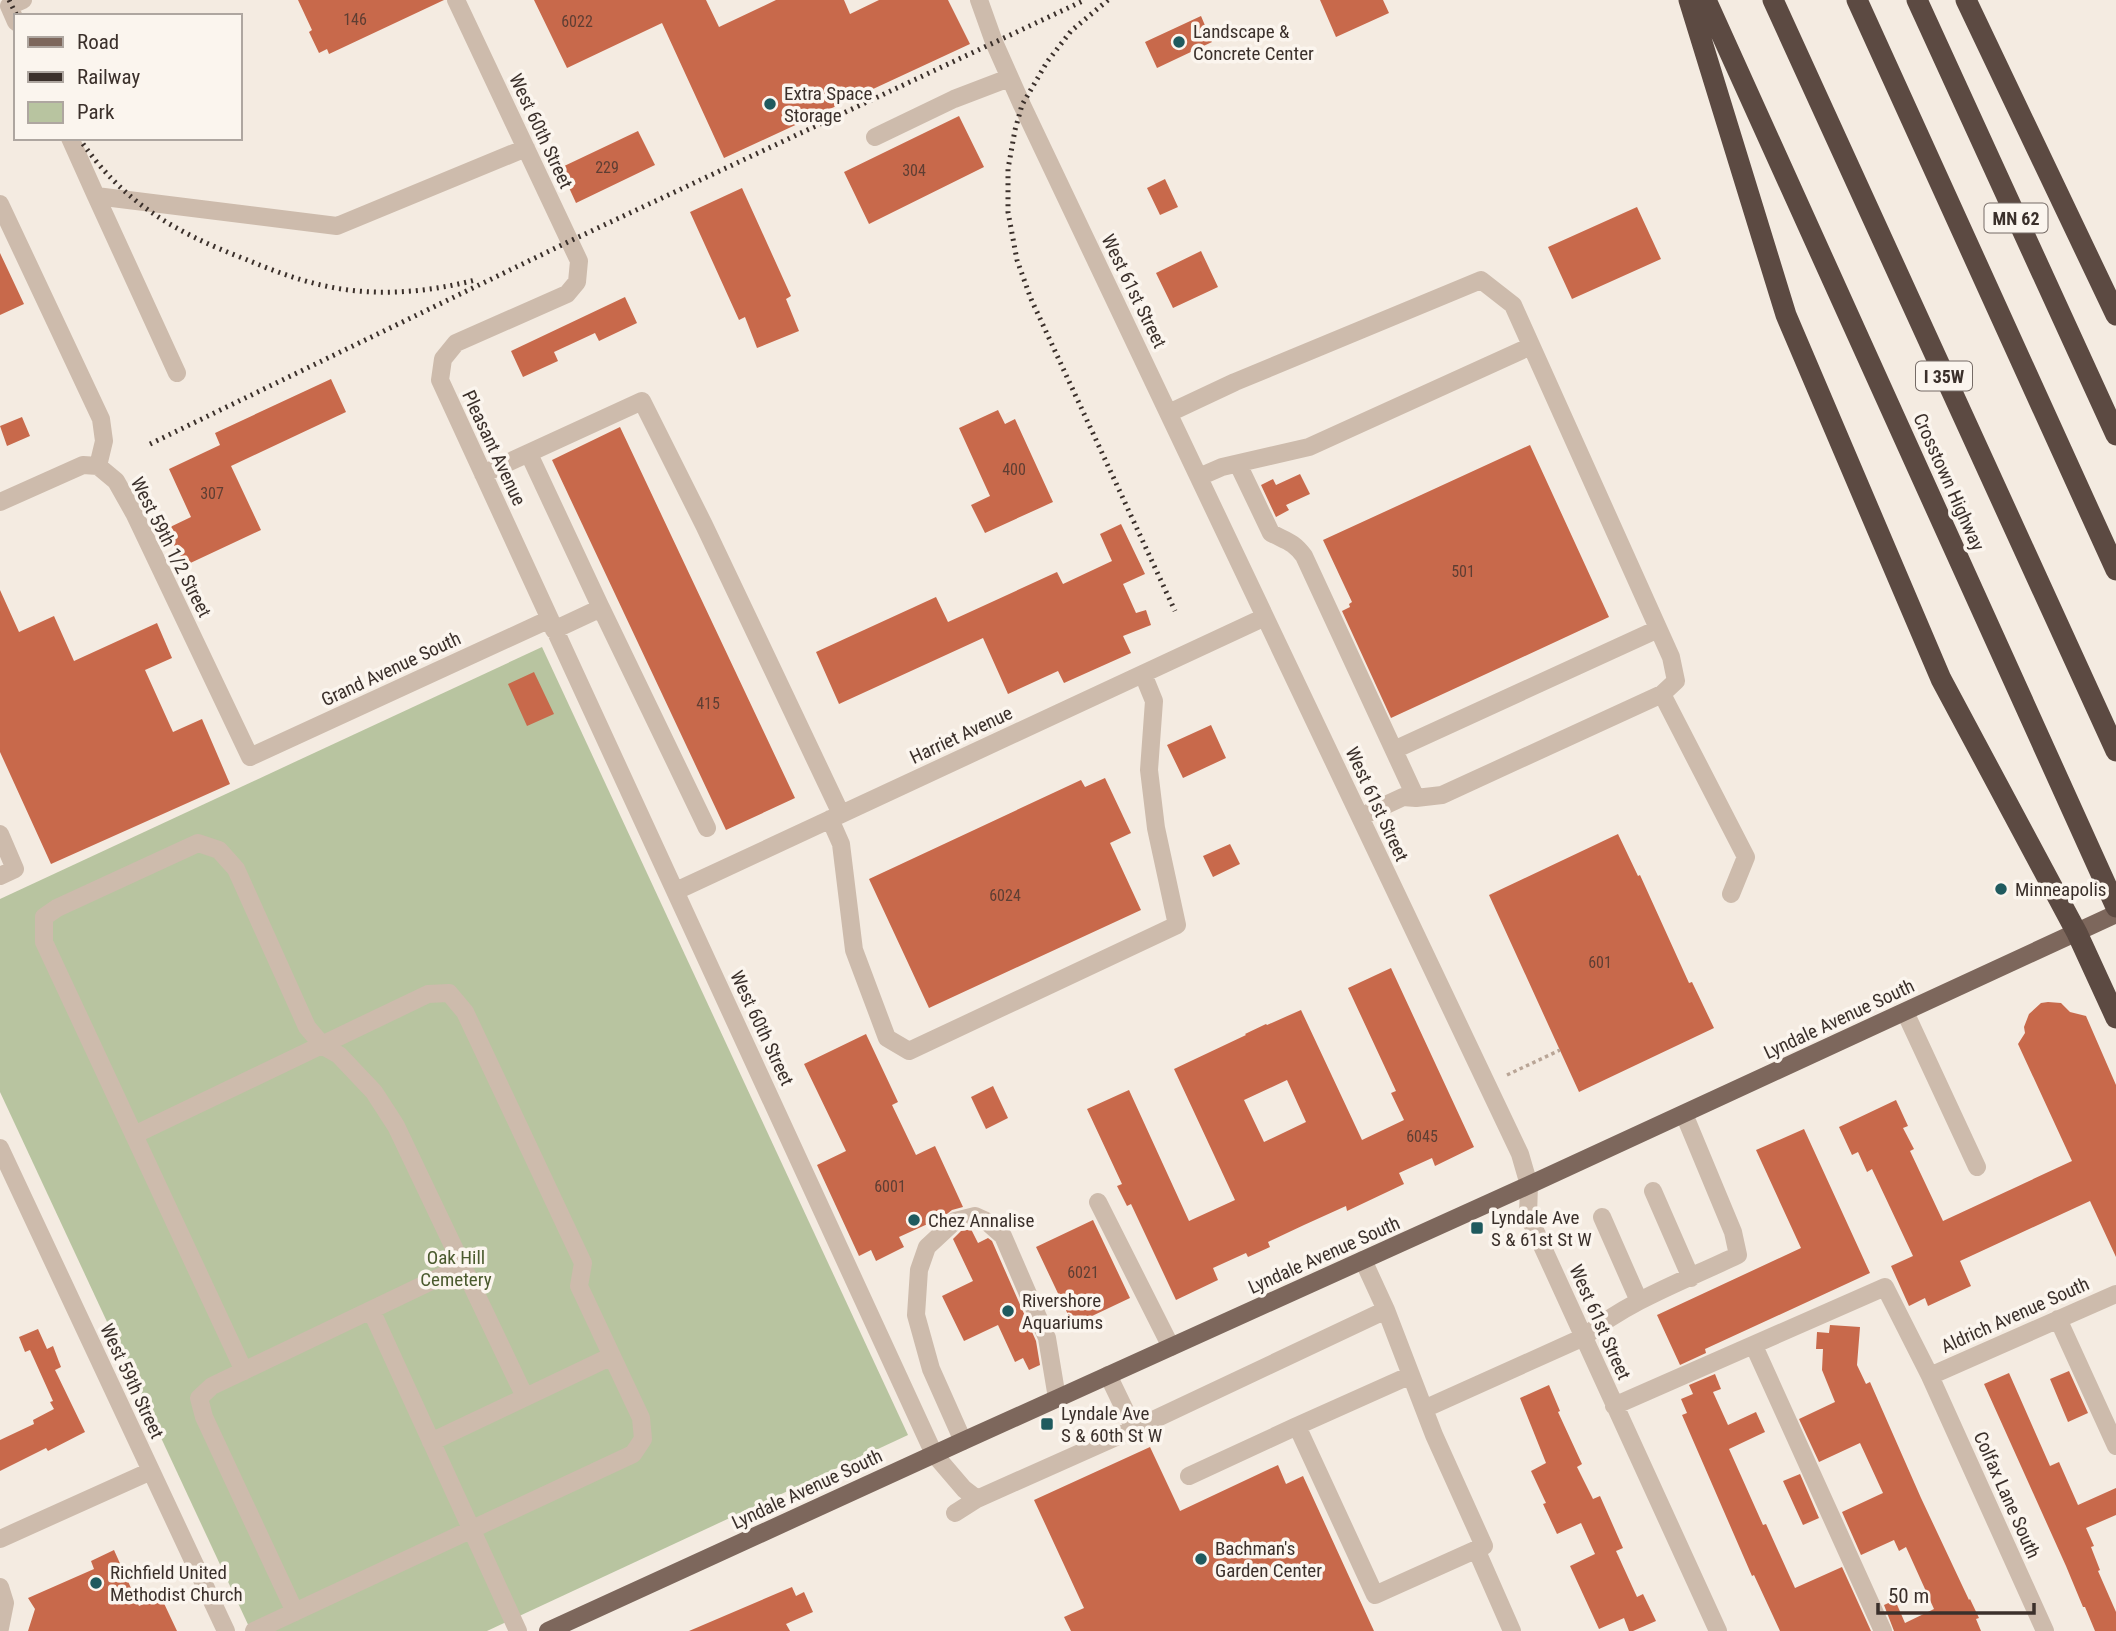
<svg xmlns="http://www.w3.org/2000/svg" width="2116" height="1631" viewBox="0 0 2116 1631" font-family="'Roboto Condensed',sans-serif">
<rect width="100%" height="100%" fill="#f4ebe1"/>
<path fill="#b8c4a0" d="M 542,647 L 908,1435 L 487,1631 L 251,1631 L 0,1092 L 0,899 Z"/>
<path fill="#c8694b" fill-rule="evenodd" d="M 298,0 L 444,0 L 329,54 L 327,49 L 319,53 L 309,32 L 312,30 Z
M 534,0 L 706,0 L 719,27 L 776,0 L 844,0 L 850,14 L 879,0 L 948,0 L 970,44 L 724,158 L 662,23 L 567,68 Z
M 1320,0 L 1383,0 L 1389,13 L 1336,37 Z
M 1201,16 L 1212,42 L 1157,68 L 1145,42 Z
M 959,116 L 984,167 L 869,224 L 844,172 Z
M 638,131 L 655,165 L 576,203 L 560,168 Z
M 1165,179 L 1178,207 L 1160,215 L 1147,188 Z
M 742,188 L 791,296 L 786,299 L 799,331 L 757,348 L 745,317 L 739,320 L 690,212 Z
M 1637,207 L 1661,259 L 1572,299 L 1548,247 Z
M 1201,251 L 1218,287 L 1173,308 L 1156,273 Z
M 0,253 L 24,304 L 0,315 Z
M 625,297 L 637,323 L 599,341 L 595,333 L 554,352 L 558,361 L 523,377 L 511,351 Z
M 331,379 L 346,412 L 231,466 L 261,530 L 184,566 L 166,529 L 191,517 L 169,469 L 220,445 L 215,433 Z
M 998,410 L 1005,424 L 1015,419 L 1053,502 L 985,533 L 971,505 L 990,496 L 959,428 Z
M 22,417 L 30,436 L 7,446 L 0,426 Z
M 620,427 L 795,798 L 726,830 L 552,460 Z
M 1530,445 L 1609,617 L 1391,718 L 1342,611 L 1350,607 L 1349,604 L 1352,602 L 1323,540 Z
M 1300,474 L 1310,494 L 1286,505 L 1289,510 L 1276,517 L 1261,485 L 1273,479 L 1276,485 Z
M 1121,524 L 1145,574 L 1123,584 L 1136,613 L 1146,610 L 1151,625 L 1123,636 L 1131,653 L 1064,683 L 1058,671 L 1008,694 L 983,638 L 839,704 L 816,652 L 936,597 L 948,622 L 1057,572 L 1063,584 L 1112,561 L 1100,534 Z
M 0,590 L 19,632 L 54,616 L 74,661 L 157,623 L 172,658 L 145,670 L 173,732 L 202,719 L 230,784 L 51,864 L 0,752 Z
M 534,672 L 554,714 L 527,726 L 508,684 Z
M 1211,725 L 1226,758 L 1183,778 L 1167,745 Z
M 1105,778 L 1131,833 L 1110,843 L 1141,910 L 929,1008 L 869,879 L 1081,780 L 1085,787 Z
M 1618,834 L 1638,876 L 1640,875 L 1689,983 L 1692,982 L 1714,1028 L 1579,1092 L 1489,895 Z
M 1230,844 L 1240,864 L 1213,877 L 1203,856 Z
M 1391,968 L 1474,1147 L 1435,1166 L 1432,1158 L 1399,1173 L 1404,1184 L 1347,1211 L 1346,1206 L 1304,1225 L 1268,1242 L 1270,1247 L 1248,1257 L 1246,1253 L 1213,1268 L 1218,1280 L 1176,1300 L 1131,1204 L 1127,1206 L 1117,1186 L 1122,1184 L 1087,1109 L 1129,1090 L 1189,1221 L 1235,1200 L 1174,1069 L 1246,1035 L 1245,1034 L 1266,1024 L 1267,1025 L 1301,1010 L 1362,1140 L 1404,1120 L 1391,1093 L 1396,1091 L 1348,988 ZM 1287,1080 L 1306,1122 L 1264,1142 L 1244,1100 Z
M 2048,1002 L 2061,1003 L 2070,1012 L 2086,1016 L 2116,1085 L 2116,1257 L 2090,1201 L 1960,1261 L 1971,1286 L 1928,1306 L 1925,1298 L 1909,1306 L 1891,1266 L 1913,1256 L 1872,1169 L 1867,1172 L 1858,1152 L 1852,1155 L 1839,1127 L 1896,1100 L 1908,1126 L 1903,1128 L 1914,1149 L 1910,1151 L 1943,1221 L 2072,1161 L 2018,1044 L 2025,1033 L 2024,1027 L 2029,1014 L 2041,1003 Z
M 866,1034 L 898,1102 L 892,1105 L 916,1155 L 935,1146 L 963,1207 L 952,1210 L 943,1217 L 899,1237 L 904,1247 L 876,1261 L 871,1250 L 859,1256 L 817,1165 L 846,1151 L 804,1064 Z
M 993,1086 L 1008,1118 L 986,1129 L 971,1097 Z
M 1804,1129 L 1870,1273 L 1705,1349 L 1706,1353 L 1680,1365 L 1657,1315 L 1801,1248 L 1756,1150 Z
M 1093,1220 L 1130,1298 L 1073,1325 L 1036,1247 Z
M 971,1229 L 978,1243 L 988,1238 L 992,1241 L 1036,1341 L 1040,1365 L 1029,1370 L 1023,1358 L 1015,1362 L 998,1325 L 964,1341 L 942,1296 L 973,1281 L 953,1239 L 961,1231 Z
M 1830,1325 L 1860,1327 L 1857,1365 L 1866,1384 L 1870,1382 L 1921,1498 L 1969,1600 L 1970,1599 L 1979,1618 L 1976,1619 L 1981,1631 L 1894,1631 L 1884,1605 L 1895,1600 L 1905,1623 L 1934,1609 L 1906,1547 L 1899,1551 L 1894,1540 L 1861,1555 L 1842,1512 L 1883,1493 L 1860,1443 L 1819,1462 L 1799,1419 L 1835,1402 L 1822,1370 L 1823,1349 L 1816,1349 L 1817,1332 L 1829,1333 Z
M 38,1329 L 47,1349 L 53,1346 L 61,1367 L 55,1370 L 85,1432 L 48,1451 L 46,1448 L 0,1471 L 0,1440 L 34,1424 L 33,1420 L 54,1409 L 50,1402 L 53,1401 L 30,1350 L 25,1352 L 19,1337 Z
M 2069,1371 L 2088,1413 L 2068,1422 L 2050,1379 Z
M 2009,1373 L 2050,1466 L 2059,1462 L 2078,1505 L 2116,1488 L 2116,1515 L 2086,1528 L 2094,1546 L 2091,1547 L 2100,1570 L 2098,1571 L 2116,1612 L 2116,1631 L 2095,1631 L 2085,1607 L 2083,1607 L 2066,1566 L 1984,1384 Z
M 1715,1374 L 1721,1389 L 1713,1392 L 1728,1425 L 1756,1412 L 1765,1432 L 1729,1449 L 1763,1525 L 1766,1524 L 1795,1588 L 1842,1567 L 1871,1631 L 1780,1631 L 1754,1575 L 1752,1576 L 1682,1415 L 1687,1413 L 1681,1399 L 1693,1394 L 1689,1385 Z
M 1549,1385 L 1560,1411 L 1558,1412 L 1582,1464 L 1577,1467 L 1593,1499 L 1600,1496 L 1623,1548 L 1616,1551 L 1637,1597 L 1643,1594 L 1656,1621 L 1633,1631 L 1629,1631 L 1624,1618 L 1599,1629 L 1570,1566 L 1595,1554 L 1581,1523 L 1557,1534 L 1543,1504 L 1546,1503 L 1531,1471 L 1546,1463 L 1520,1398 Z
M 1150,1447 L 1180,1511 L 1278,1465 L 1286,1484 L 1303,1476 L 1374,1631 L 1071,1631 L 1064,1617 L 1084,1608 L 1034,1500 Z
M 1800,1474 L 1819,1518 L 1803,1525 L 1783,1481 Z
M 114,1550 L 139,1606 L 161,1597 L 177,1631 L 28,1631 L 35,1609 L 28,1598 L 94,1569 L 91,1561 Z
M 792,1587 L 796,1596 L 804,1592 L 813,1612 L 786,1624 L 790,1631 L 689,1631 Z"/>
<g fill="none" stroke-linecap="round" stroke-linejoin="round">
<path stroke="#b9a596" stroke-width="3.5" stroke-dasharray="3.5 3.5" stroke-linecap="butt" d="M 1507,1075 L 1560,1050"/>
<path stroke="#cdbbac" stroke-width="18" d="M 456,0 L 579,261 L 577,282 L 567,294 L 456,343 L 443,359 L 440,380 L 934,1454 L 964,1489 L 977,1499
M 979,0 L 994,42 L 1022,105 L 1520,1154 L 1529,1185 L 1528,1215 L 1718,1631
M 16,22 L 9,6 L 23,0
M 875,137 L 954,99 L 1009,78
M 70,138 L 96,196 L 337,226 L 526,148
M 96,196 L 177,373
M 0,204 L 101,419 L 104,441 L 98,466
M 1169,413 L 1235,382 L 1481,280 L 1513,305 L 1671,657 L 1676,681 L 1662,694 L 1442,795 L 1416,798 L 1403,797 L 1360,817
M 529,454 L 601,608 L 554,630
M 1238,464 L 1271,533 C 1286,541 1293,541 1304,556 L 1416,798
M 98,466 L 116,481 L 134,513 L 250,757 L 550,619
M 483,474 L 642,401 L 704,525 L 841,814
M 1199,477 L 1222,467 L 1309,447 L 1531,346
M 0,502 L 83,465 L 98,466
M 601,608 L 707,828
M 1662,694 L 1746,857 L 1731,894
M 1394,750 L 1658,629
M 830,819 L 841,844 L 854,950 L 887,1038 L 909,1051 L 1177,925 L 1156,828 L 1149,770 L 1154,701 L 1143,674
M 0,834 L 15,869 L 0,876
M 676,891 L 1265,617
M 1905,1012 L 1977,1167
M 134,1135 L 428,994 L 449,993 L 465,1012 L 583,1263 L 579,1286 L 641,1418 L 643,1439 L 633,1454 L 254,1631
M 0,1148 L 226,1631
M 1653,1191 L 1691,1278
M 1098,1202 L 1171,1347
M 1602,1217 L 1639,1301
M 371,1310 L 518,1631
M 2058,1319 L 2116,1446
M 1754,1346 L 1883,1631
M 244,1371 L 44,942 L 44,917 L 57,908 L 198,843 L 219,850 L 236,869 L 307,1027 L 323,1046 L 339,1055 L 374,1092 L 396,1126 L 525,1397
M 1108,1375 L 1134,1429
M 1930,1376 L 2116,1294
M 1614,1406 L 1885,1287 L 1930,1376 L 2045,1631
M 1424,1409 L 1584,1337 C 1629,1300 1686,1280 1738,1255 L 1733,1232 L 1684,1114
M 1297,1426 L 1411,1375
M 963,1441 L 931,1369 L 916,1315 L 919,1270 L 927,1247 L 955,1221 L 975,1216 L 986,1221 L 1003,1236 L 1047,1338 L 1057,1398
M 431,1442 L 612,1356
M 1189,1476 L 1297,1426 L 1375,1595 L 1484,1546 L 1434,1435 L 1386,1310 L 1363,1260
M 955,1513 L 977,1499 L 1134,1429 L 1386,1310
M 0,1539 L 151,1471
M 1476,1549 L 1512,1631
M 0,1587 L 5,1603 L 0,1628
M 295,1612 L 204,1417 L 199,1398 L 212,1386 L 463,1266"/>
<path stroke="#7d675c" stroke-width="18" d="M 548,1631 L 963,1441 L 1529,1185 L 2116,914"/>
<path stroke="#5c4a42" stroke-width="21" d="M 1689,0 L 1786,315 L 1941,679 L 2077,933 L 2116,1018
M 1706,0 L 2116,907
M 1773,0 L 2116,751
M 1857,0 L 2116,570
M 1917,0 L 2116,435
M 1966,0 L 2116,315"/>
<path stroke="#3b302b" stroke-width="5" stroke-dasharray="2 5" stroke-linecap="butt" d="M 9,0 L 17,16
M 1108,0 L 1071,31 L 1047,62 L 1022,105 L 1015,130 L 1008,169 L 1008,212 L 1017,260 L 1031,299 L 1175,611
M 79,138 C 122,202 174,232 245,259 C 269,269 295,279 321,285 C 371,297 426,293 475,280
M 150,444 L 570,241 L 1085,0"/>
</g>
<g fill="#1f5a5e" stroke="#fbf5ee" stroke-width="2.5">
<circle cx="1179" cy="42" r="7"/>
<circle cx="770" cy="104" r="7"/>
<circle cx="2001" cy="889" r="7"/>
<circle cx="914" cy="1220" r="7"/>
<rect x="1470" y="1221" width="14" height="14" rx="3.5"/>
<circle cx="1008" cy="1311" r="7"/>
<rect x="1040" y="1417" width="14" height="14" rx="3.5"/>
<circle cx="1201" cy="1559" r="7"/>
<circle cx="96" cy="1583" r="7"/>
</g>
<g text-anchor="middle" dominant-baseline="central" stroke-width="7" stroke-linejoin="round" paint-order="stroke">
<g font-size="16" fill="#5e3e33">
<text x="355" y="19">146</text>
<text x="577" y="21">6022</text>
<text x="607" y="167">229</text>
<text x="914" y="170">304</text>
<text x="1014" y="469">400</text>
<text x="212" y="493">307</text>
<text x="1463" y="571">501</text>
<text x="708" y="703">415</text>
<text x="1005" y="895">6024</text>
<text x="1600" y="962">601</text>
<text x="1422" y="1136">6045</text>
<text x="890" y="1186">6001</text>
<text x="1083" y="1272">6021</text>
</g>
<g fill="#fbf5ee" stroke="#756b66" stroke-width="2">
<rect x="1984.5" y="203.5" width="63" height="29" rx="5"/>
<rect x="1916" y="361.5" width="56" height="29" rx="5"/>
</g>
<g font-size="18" font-weight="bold" fill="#3b302b">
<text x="2016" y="218">MN 62</text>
<text x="1944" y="376">I 35W</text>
</g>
<g font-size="19" fill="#3b302b" stroke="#fbf5ee" text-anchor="start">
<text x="1193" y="31">Landscape &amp;<tspan x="1193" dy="22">Concrete Center</tspan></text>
<text x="784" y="93">Extra Space<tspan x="784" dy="22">Storage</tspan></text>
<text x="2015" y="889">Minneapolis</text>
<text x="1491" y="1217">Lyndale Ave<tspan x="1491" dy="22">S &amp; 61st St W</tspan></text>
<text x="928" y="1220">Chez Annalise</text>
<text x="1022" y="1300">Rivershore<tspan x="1022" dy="22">Aquariums</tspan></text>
<text x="1061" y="1413">Lyndale Ave<tspan x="1061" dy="22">S &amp; 60th St W</tspan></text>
<text x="1215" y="1548">Bachman's<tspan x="1215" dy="22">Garden Center</tspan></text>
<text x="110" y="1572">Richfield United<tspan x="110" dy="22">Methodist Church</tspan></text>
</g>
<g font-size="19" fill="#3b302b" stroke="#fbf5ee">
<text transform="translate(541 131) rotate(65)">West 60th Street</text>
<text transform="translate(1134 291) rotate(64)">West 61st Street</text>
<text transform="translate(494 448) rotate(65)">Pleasant Avenue</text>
<text transform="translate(1949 482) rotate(66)">Crosstown Highway</text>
<text transform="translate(171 547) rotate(63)">West 59th 1/2 Street</text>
<text transform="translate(391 669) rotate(-25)">Grand Avenue South</text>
<text transform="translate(961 735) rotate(-25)">Harriet Avenue</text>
<text transform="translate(1377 804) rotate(65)">West 61st Street</text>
<text transform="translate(1839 1019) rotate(-25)">Lyndale Avenue South</text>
<text transform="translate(762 1028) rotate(65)">West 60th Street</text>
<text transform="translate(1324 1255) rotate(-24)">Lyndale Avenue South</text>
<text transform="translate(2015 1315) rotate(-24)">Aldrich Avenue South</text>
<text transform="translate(1600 1322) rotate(66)">West 61st Street</text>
<text transform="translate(132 1381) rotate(65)">West 59th Street</text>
<text transform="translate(807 1489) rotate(-25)">Lyndale Avenue South</text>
<text transform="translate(2007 1495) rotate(66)">Colfax Lane South</text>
</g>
<g font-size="19" fill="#4a5a2e" stroke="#fbf5ee">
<text x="456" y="1257">Oak Hill<tspan x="456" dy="22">Cemetery</tspan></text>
</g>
</g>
<rect x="14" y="14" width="228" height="126" fill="#fbf5ee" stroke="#aea6a0" stroke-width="2"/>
<rect x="28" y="37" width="35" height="10" fill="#7d675c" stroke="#aea6a0" stroke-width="2"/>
<text x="77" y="49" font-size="21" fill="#3b302b">Road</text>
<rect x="28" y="72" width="35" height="10" fill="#3b302b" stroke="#aea6a0" stroke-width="2"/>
<text x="77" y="84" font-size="21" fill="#3b302b">Railway</text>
<rect x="28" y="102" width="35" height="21" fill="#b8c4a0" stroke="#aea6a0" stroke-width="2"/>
<text x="77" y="119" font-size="21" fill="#3b302b">Park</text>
<path d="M1878 1603v10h156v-10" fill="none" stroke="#3b302b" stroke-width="3.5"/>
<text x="1888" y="1603" font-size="21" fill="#3b302b" stroke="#fbf5ee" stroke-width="5" paint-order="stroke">50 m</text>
</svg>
